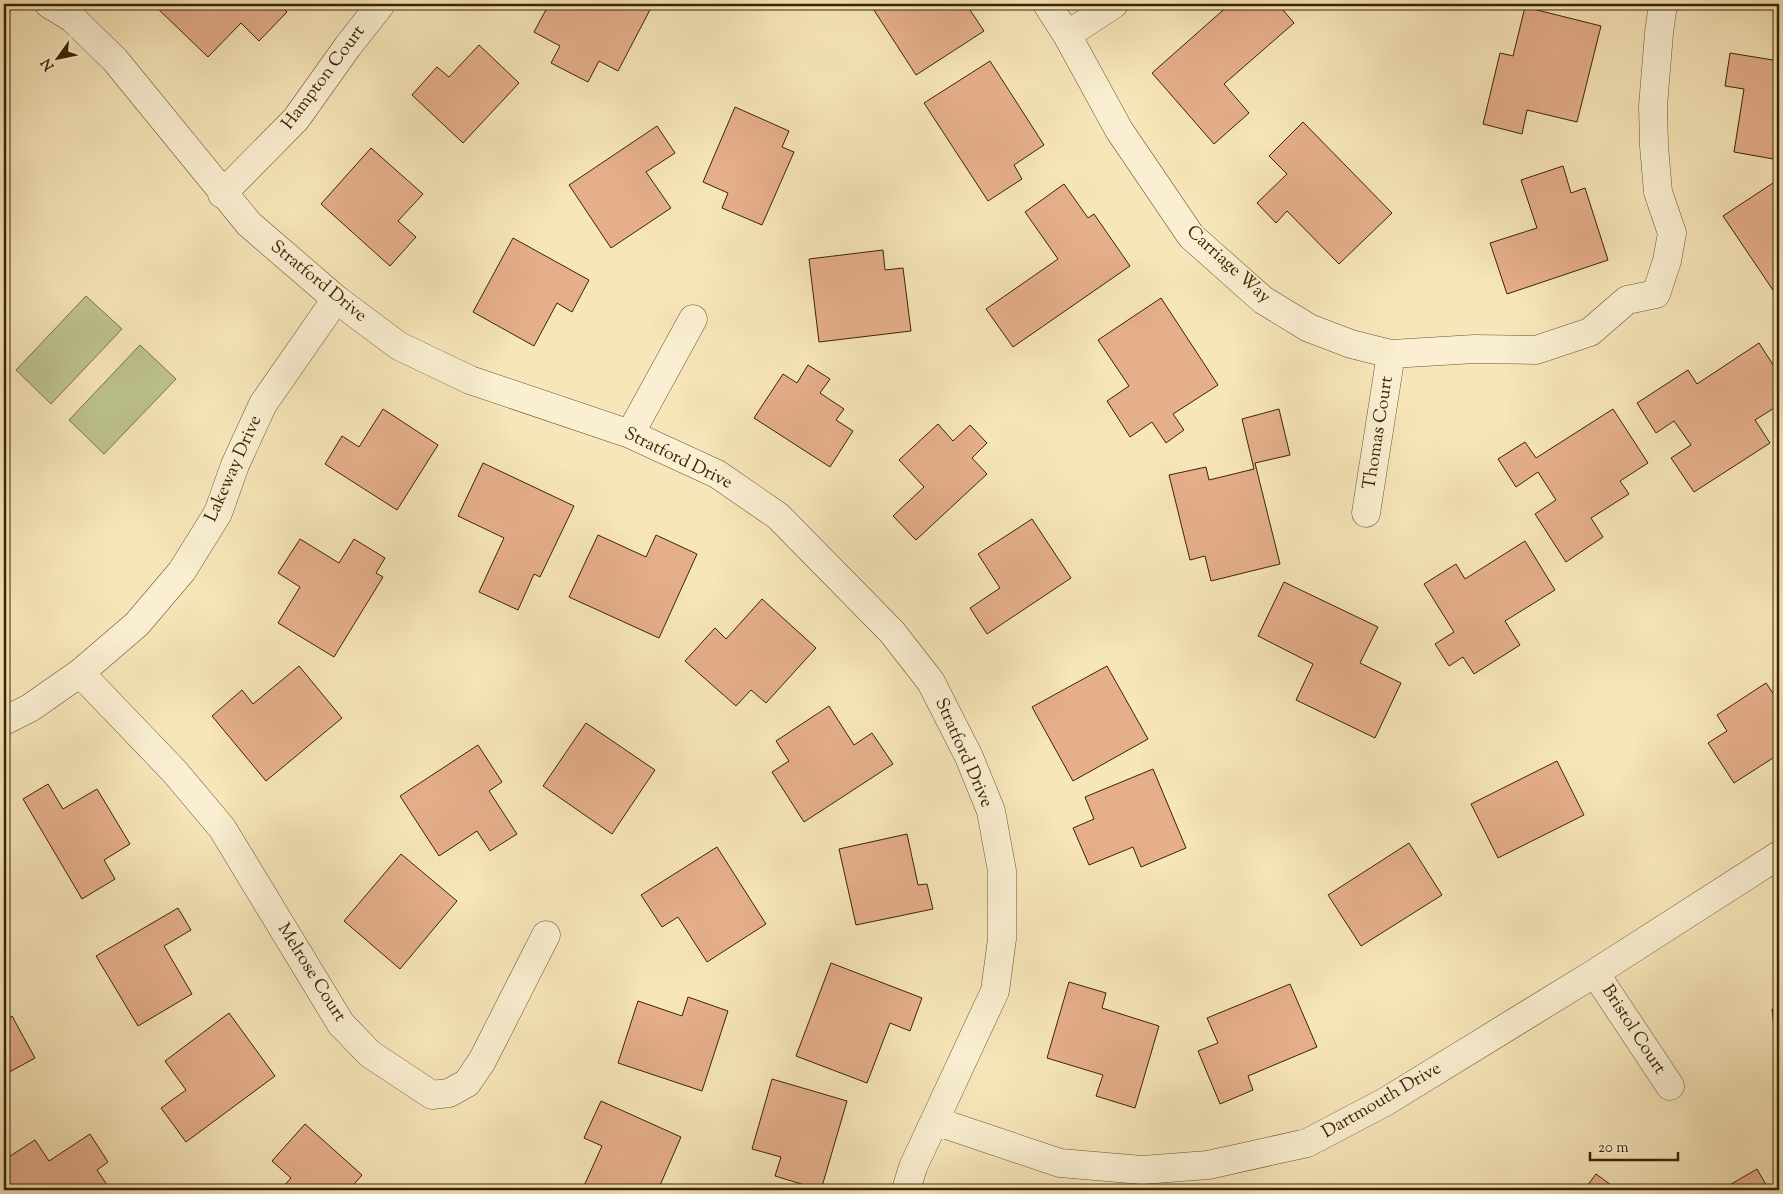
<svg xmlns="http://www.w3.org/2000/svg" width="1783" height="1194" viewBox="0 0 1783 1194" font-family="'Sorts Mill Goudy',serif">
<rect width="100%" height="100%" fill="#f7e6b9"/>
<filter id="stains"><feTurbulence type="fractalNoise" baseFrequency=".004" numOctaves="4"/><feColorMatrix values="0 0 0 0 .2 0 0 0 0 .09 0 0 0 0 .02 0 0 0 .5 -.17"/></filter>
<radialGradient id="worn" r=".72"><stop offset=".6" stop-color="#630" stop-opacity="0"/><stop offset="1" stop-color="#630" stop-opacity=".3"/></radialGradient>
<path fill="#bec48e" stroke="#7c7448" d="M 86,296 L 122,329 L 51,404 L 16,370 Z
M 140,345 L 176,379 L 104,454 L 69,420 Z"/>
<path fill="#e5af8a" stroke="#3a2402" d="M 155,4 L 278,4 L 287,12 L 259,41 L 241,23 L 208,57 L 154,5 Z
M 549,4 L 653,4 L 618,71 L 599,61 L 588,82 L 551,63 L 560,46 L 534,32 Z
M 870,4 L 966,4 L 984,31 L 916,75 Z
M 1230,4 L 1278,4 L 1294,23 L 1224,84 L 1249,113 L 1214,144 L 1152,73 Z
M 1373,4 L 1403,4 L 1402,7 Z
M 1525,7 L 1601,26 L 1577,122 L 1527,110 L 1522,134 L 1483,124 L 1500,53 L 1513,56 Z
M 479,45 L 519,83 L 463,143 L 412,95 L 437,67 L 449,77 Z
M 1730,53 L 1779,61 L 1779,160 L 1734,152 L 1744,89 L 1725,86 Z
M 990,61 L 1044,145 L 1014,165 L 1022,179 L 988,201 L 924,103 Z
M 735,107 L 789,131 L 782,147 L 794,152 L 762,225 L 722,208 L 728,193 L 703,182 Z
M 1303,122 L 1392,213 L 1339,264 L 1287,211 L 1276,223 L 1257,203 L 1287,174 L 1269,156 Z
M 657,126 L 675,153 L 646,172 L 671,208 L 611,248 L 569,185 Z
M 371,148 L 423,194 L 398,221 L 416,237 L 390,266 L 321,204 Z
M 1563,166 L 1571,193 L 1585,188 L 1608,260 L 1507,294 L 1490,243 L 1537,228 L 1521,180 Z
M 1773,183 L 1779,193 L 1779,299 L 1723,216 Z
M 1064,184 L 1088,218 L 1094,214 L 1130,266 L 1013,347 L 986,309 L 1058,259 L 1025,212 Z
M 513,238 L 589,280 L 572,312 L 557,303 L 534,346 L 473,312 Z
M 883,250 L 885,270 L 903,268 L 911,331 L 819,342 L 809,259 Z
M 1161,298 L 1218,385 L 1173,414 L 1184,430 L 1166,443 L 1152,422 L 1130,437 L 1107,401 L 1129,386 L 1098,340 Z
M 1759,343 L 1779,374 L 1779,405 L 1755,420 L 1770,443 L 1694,492 L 1671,458 L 1691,445 L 1674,421 L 1656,433 L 1637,403 L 1688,370 L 1697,384 Z
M 808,365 L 830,379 L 820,393 L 844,409 L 836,420 L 853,431 L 830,467 L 754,418 L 783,374 L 797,383 Z
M 383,409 L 438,445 L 397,510 L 325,464 L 342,436 L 359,447 Z
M 1279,409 L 1290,455 L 1255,463 L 1280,564 L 1211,581 L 1205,556 L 1190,560 L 1169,475 L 1206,467 L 1209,480 L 1254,469 L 1242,419 Z
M 1613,409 L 1648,463 L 1620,481 L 1629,494 L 1591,518 L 1603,537 L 1566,562 L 1535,514 L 1556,500 L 1538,472 L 1516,487 L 1498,459 L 1525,442 L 1536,458 Z
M 938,424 L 953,441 L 970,425 L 987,443 L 972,458 L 987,474 L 916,540 L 893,516 L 924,487 L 899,460 Z
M 483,463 L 574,506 L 540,577 L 534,574 L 518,610 L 479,592 L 504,538 L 458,516 Z
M 1032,519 L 1071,578 L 987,634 L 970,608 L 1000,588 L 978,554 Z
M 598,535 L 646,557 L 656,535 L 697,554 L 659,638 L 569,597 Z
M 300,539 L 339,563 L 354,539 L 385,558 L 376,573 L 383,577 L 334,657 L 278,623 L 300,587 L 278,573 Z
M 1525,541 L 1555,590 L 1505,621 L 1520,645 L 1474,674 L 1463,657 L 1449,666 L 1435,644 L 1454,632 L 1424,584 L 1456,564 L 1465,579 Z
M 1284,582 L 1378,627 L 1360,663 L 1401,683 L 1375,738 L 1296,700 L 1313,664 L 1258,636 Z
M 762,599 L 816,648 L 766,703 L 751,690 L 736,706 L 685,661 L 715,628 L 726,639 Z
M 299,666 L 342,718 L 266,781 L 212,716 L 242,690 L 253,704 Z
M 1107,666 L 1148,739 L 1073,781 L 1032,707 Z
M 1766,683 L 1779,702 L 1779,766 L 1773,758 L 1734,783 L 1708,743 L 1727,731 L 1717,715 Z
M 829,706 L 854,745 L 872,733 L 893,764 L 804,822 L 772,772 L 789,761 L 776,741 Z
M 586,723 L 655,770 L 612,834 L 543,786 Z
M 478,745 L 502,782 L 489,791 L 517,834 L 490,851 L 477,831 L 439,856 L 400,796 Z
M 1557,761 L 1584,815 L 1498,858 L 1471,804 Z
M 1153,769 L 1186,848 L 1141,867 L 1133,847 L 1089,865 L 1073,828 L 1094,819 L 1085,797 Z
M 48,784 L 63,809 L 97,789 L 130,844 L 104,860 L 115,879 L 82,899 L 23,799 Z
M 907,834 L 918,885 L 927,884 L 933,909 L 856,925 L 839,849 Z
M 1409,843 L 1442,895 L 1361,946 L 1328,895 Z
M 717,847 L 766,924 L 707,962 L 678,917 L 662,927 L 641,895 Z
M 401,854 L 457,901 L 400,969 L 344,921 Z
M 178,908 L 191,930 L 164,946 L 192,994 L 138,1026 L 96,956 Z
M 831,963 L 922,998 L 910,1031 L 890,1023 L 867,1083 L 796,1056 Z
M 1069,982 L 1106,993 L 1102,1008 L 1159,1026 L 1135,1108 L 1096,1096 L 1103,1075 L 1047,1058 Z
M 1290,984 L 1317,1047 L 1248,1076 L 1253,1090 L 1220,1104 L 1198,1051 L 1218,1043 L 1207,1018 Z
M 688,997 L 728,1011 L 702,1091 L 618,1063 L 638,1001 L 682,1016 Z
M 1772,1009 L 1779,1009 L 1779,1072 Z
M 229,1013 L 275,1076 L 186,1142 L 161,1108 L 186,1090 L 165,1061 Z
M 12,1016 L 35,1058 L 4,1075 L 4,1021 Z
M 772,1079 L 847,1101 L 821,1190 L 775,1176 L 781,1157 L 752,1149 Z
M 601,1101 L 681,1137 L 658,1190 L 587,1190 L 583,1188 L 602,1146 L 584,1138 Z
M 305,1124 L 362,1175 L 349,1190 L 280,1190 L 291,1178 L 272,1161 Z
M 90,1134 L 108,1162 L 97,1170 L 109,1188 L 106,1190 L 12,1190 L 4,1178 L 4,1160 L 35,1140 L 49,1161 Z
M 1757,1169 L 1769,1190 L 1721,1190 Z
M 1596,1174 L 1618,1190 L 1584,1190 Z"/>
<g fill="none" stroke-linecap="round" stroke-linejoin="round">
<g stroke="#695430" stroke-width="29">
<path id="minor" d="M 49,4 L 72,18 L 115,60 L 249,224 L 336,299 L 399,346 L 470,380 L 630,434 L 717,474 L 778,516 L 892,632 L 931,682 L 969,757 L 991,811 L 1002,871 L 1002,939 L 995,991 L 913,1167 L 906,1190
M 1047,4 L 1067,35 L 1119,130 L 1191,236 L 1263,300 L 1309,328 L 1351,344 L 1391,354 L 1475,349 L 1536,350 L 1590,332 L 1627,300 L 1656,294 L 1667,261 L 1672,233 L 1658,192 L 1654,146 L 1653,106 L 1659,33 L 1663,4
M 1067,35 L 1114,4
M 222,194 L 296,119 L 348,46 L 381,4
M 630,434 L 693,319
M 1366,513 L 1391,354
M 80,673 L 174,771 L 222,828 L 341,1024 L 370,1054 L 432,1095 L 449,1093 L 467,1083 L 482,1061 L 546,935
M 4,721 L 30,708 L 80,673 L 137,624 L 182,571 L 218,513 L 235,465 L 263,404 L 336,299
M 1595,973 L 1670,1086
M 935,1121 L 1060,1163 L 1142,1170 L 1208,1165 L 1307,1143 L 1385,1102 L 1595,973 L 1779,855"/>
</g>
<use href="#minor" stroke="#faefd2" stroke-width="28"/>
</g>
<g text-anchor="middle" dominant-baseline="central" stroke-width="4" stroke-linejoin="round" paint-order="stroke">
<g font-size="18" fill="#3a2402" stroke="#faefd2">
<text transform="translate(324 78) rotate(-53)">Hampton Court</text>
<text transform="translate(1228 265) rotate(42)">Carriage Way</text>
<text transform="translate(318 282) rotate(39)">Stratford Drive</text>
<text transform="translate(1379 433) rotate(-81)">Thomas Court</text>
<text transform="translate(678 459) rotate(26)">Stratford Drive</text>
<text transform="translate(234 469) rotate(-66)">Lakeway Drive</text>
<text transform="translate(963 753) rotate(66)">Stratford Drive</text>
<text transform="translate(311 973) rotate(58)">Melrose Court</text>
<text transform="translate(1633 1030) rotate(57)">Bristol Court</text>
<text transform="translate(1382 1101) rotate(-30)">Dartmouth Drive</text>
</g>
</g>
<rect width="1783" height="1194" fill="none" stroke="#f7e6b9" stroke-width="20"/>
<rect x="5" y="5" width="1773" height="1184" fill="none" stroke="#3a2402" stroke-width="2.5"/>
<rect x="10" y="10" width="1763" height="1174" fill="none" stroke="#3a2402"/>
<g transform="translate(58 58) rotate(237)" stroke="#faefd2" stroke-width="4" paint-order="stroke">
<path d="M0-4L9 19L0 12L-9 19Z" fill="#3a2402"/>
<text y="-8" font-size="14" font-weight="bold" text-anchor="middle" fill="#3a2402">N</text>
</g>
<path d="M1590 1152v8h88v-8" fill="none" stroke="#3a2402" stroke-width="2.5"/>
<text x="1598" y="1152" font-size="15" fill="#3a2402" stroke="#faefd2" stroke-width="4" paint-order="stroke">20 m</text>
<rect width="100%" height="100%" filter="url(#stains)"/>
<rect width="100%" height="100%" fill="url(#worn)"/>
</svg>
